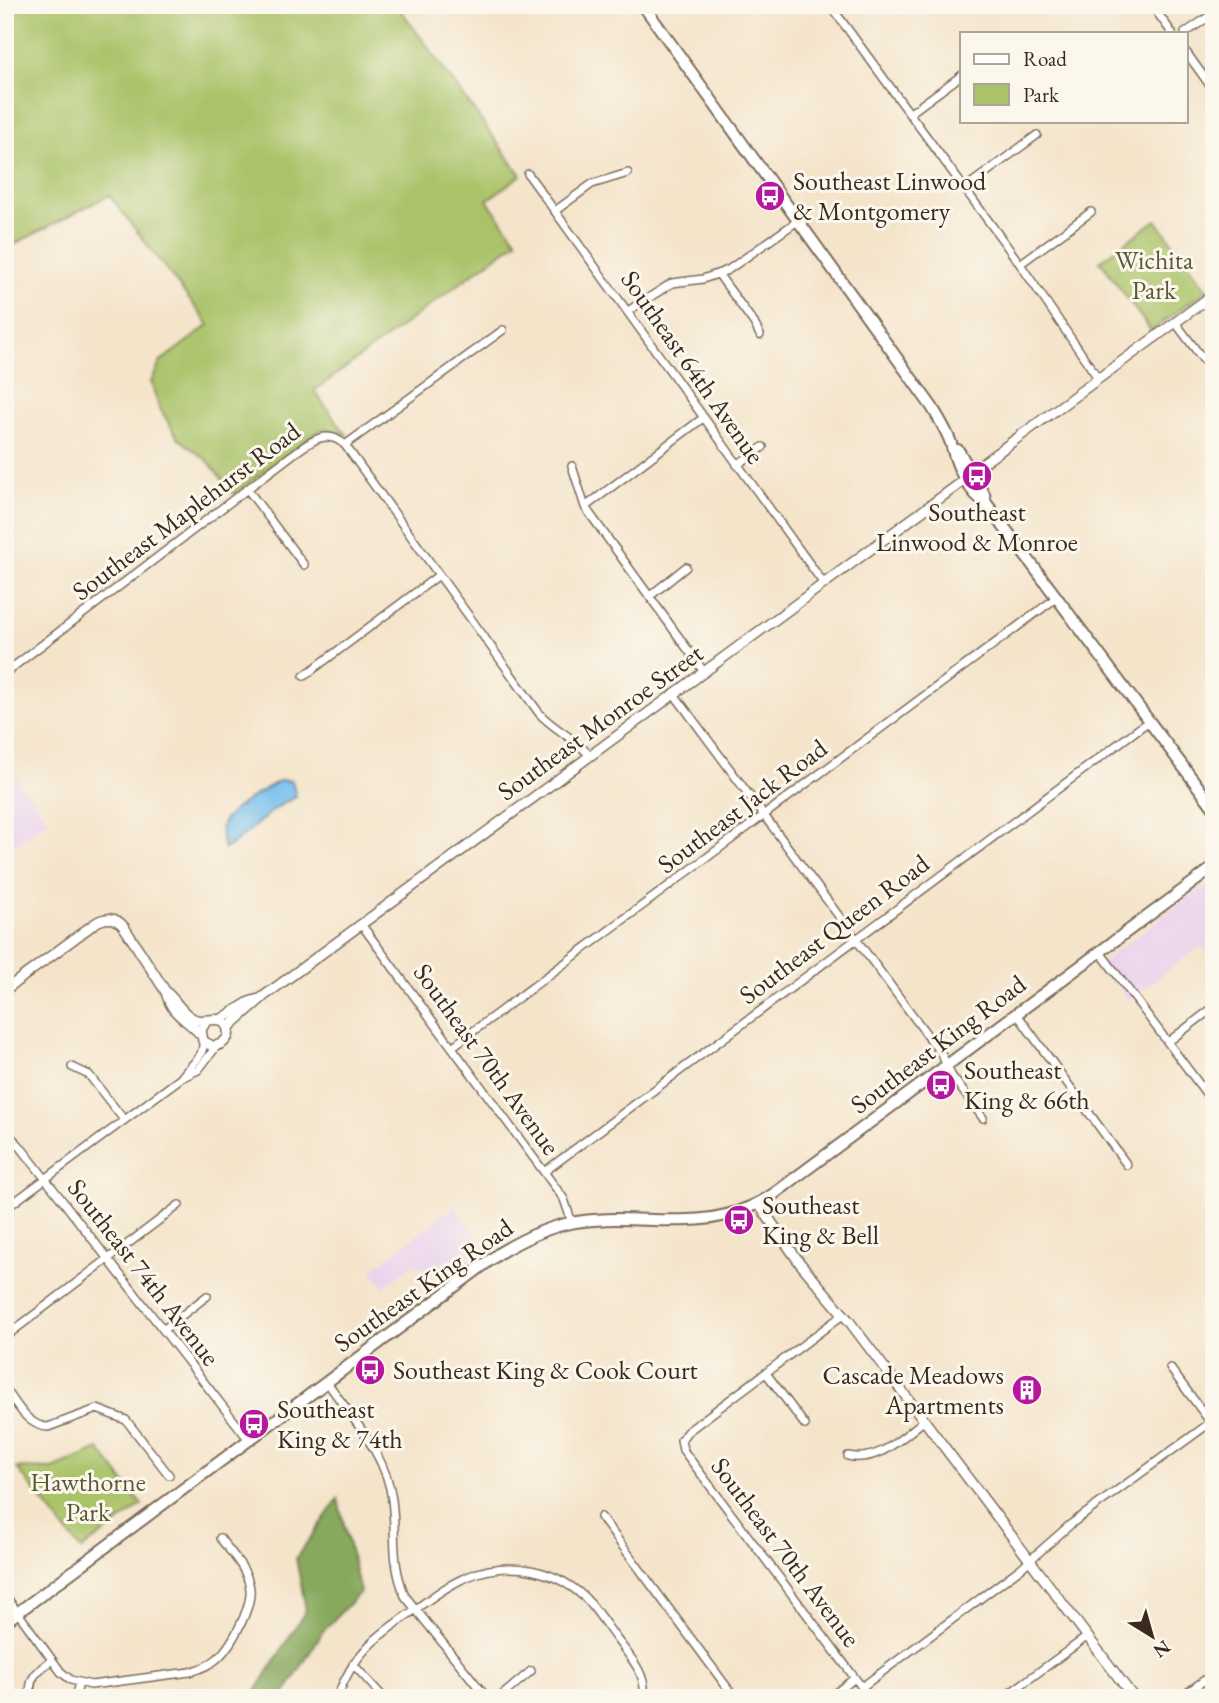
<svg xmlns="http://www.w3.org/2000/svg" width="1219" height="1703" viewBox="0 0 1219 1703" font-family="'EB Garamond',serif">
<rect width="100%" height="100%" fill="#fbf7ec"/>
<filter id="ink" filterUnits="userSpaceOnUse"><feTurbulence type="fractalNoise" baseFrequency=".0143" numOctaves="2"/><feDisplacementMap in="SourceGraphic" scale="14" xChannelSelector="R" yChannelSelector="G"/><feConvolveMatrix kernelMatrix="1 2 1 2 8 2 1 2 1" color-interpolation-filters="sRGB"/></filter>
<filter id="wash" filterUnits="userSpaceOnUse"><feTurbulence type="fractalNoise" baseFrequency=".00686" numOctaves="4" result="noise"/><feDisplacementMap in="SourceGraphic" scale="28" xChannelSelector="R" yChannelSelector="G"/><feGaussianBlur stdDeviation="1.57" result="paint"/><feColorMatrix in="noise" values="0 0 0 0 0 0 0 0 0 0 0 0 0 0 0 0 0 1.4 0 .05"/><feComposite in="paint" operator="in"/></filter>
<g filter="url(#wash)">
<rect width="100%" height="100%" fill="#f4e4ca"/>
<path fill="#e9d1ed" d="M 5,762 L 48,820 L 5,852 Z
M 1214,878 L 1214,943 L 1206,950 L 1201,946 L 1128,1000 L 1101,963 Z
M 455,1206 L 486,1249 L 451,1275 L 449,1272 L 430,1275 L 424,1267 L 416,1267 L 413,1264 L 384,1287 L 371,1270 Z"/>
<path fill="#aac369" stroke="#727644" stroke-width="2" d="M 5,5 L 397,5 L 521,175 L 487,200 L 517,241 L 314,391 L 347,435 L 329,429 L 320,430 L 234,494 L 208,461 L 178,438 L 159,407 L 151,382 L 161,361 L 209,325 L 109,195 L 5,249 Z
M 1156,220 L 1207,290 L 1151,331 L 1100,261 Z
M 99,1449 L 142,1505 L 81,1550 L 17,1468 L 53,1469 Z"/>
<path fill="#87a95d" stroke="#616a3e" stroke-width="2" d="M 338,1499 L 360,1592 L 323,1631 L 282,1698 L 252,1698 L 306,1610 L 296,1558 Z"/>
<path fill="#76beee" stroke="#587486" stroke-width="2" d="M 282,780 L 292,781 L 296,797 C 268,808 250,835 224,849 C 222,841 219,829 223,822 C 232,808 267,787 282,780 Z"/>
</g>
<g filter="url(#ink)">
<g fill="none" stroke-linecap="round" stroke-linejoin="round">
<g stroke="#7c6b5a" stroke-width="10">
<path id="minor" d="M 830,5 L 1020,264 L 1098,378
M 1152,5 L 1172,33
M 1185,33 L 1214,13
M 1186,52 L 1214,91
M 909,114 L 962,75
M 528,174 L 824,584
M 965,188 L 1037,135
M 555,211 L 592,184 L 628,173
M 1020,264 L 1091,212
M 719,275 L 754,323 L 760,335
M 628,311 L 672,283 L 703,279 L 728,270 L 799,220
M 1175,322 L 1214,374
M 345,445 L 503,330
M 737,465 L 763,447
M 572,466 L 585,507 L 704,672
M 248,490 L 304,565
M 585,507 L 703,418
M 650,596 L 686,567
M 5,673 L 292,455 C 309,443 326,427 345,445 L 539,713 C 554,730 576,738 590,756
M 304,676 L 439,575
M 674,694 L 942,1055 L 951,1075 L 983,1118
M 361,924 L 564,1199 L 572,1223
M 1100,952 L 1214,1104
M 1017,1014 L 1127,1165
M 1168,1042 L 1214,1007
M 452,1047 L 1056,598
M 72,1067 L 89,1075 L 124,1120
M 181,1078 C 189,1065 205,1058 203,1041
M 5,1131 L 19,1145 L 249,1440
M 544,1172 L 1149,721
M 5,1209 L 181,1078 L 198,1070 L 216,1047
M 844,1314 L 687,1432 L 681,1440 L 683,1450 L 870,1698
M 163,1330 L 207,1296
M 5,1337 L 179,1205
M 1170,1368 L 1214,1427
M 766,1373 L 805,1425
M 327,1382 C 351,1417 387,1455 392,1500 C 397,1537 390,1559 405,1596 L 487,1698
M 5,1388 C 16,1403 28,1427 48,1427 L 97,1409 L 126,1420 L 169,1475
M 848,1456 C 879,1463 902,1437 925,1420
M 601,1517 L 735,1698
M 5,1595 L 61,1672 L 71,1680 L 91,1685 L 190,1672 C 199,1669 207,1667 214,1661 C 230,1650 252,1608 250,1589 C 248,1569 231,1553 220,1538
M 353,1664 L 384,1698
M 862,1687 L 1021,1568 L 1071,1524 L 1214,1420
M 32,1698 C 26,1679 38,1670 52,1660
M 75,1698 L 79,1683
M 337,1698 C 353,1653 376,1637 413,1611 C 430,1599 447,1585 467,1577 C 509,1559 559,1569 590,1603 C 599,1614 607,1626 615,1637 C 630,1657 647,1673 644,1698
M 499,1698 L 531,1671
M 829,1698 L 855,1678
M 1003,1698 L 1088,1636
M 1180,1698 L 1214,1673"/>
</g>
<g stroke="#7c6b5a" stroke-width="12">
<path id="tertiary" d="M 971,472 L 1214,294
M 5,990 L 94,924 C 105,916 116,917 124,927 L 166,992 C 172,1016 186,1018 200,1034
M 166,992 C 175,999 179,1009 189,1016 C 202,1027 216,1013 225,1024 C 235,1035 223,1046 212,1046 L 203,1041 L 201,1030 L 206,1021
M 220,1020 L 249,1002 L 259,999
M 228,1031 L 231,1025 L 264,996 L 966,479
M 758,1203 L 799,1262 L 849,1321 L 1134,1698"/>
</g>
<g stroke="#7c6b5a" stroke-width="14">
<path id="secondary" d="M 643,5 L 932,407 C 939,419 949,434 952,447 C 957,466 968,492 986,503 L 1214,808
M 958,450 L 984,494 L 986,503
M 5,1622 L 501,1252 C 523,1239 545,1228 570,1223 C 630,1211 692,1233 750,1207 C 767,1200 781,1189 795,1178 L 1214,867"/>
</g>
<use href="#minor" stroke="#fff" stroke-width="7"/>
<use href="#tertiary" stroke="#fff" stroke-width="9"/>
<use href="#secondary" stroke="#fff" stroke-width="10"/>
</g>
</g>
<defs>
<g id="bus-disc" transform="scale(1.575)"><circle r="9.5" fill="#b5179e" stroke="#fbf7ec"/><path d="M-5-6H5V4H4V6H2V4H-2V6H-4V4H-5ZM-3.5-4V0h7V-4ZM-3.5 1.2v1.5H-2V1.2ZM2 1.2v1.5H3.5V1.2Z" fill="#fff"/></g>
<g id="building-disc" transform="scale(1.575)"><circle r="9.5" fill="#b5179e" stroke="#fbf7ec"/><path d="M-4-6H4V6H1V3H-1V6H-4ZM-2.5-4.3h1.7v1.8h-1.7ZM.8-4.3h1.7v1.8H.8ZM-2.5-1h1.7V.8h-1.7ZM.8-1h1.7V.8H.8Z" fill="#fff"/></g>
</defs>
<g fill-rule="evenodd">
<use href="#bus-disc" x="770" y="196"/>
<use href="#bus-disc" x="977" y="476"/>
<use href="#bus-disc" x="941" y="1085"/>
<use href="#bus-disc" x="739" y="1220"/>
<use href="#bus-disc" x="370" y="1370"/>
<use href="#building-disc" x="1027" y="1390"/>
<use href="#bus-disc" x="254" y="1424"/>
</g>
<g text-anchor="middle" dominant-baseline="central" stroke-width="6" stroke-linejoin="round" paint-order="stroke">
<g font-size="26" fill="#3b2a1e" stroke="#fbf7ec" text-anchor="start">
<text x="793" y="181">Southeast Linwood<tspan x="793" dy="30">&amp; Montgomery</tspan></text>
<text x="977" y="512" text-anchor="middle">Southeast<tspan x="977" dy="30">Linwood &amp; Monroe</tspan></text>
<text x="964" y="1070">Southeast<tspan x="964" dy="30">King &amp; 66th</tspan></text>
<text x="762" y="1205">Southeast<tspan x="762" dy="30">King &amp; Bell</tspan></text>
<text x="393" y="1370">Southeast King &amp; Cook Court</text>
<text x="1004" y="1375" text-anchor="end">Cascade Meadows<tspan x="1004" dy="30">Apartments</tspan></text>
<text x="277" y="1409">Southeast<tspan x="277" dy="30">King &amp; 74th</tspan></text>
</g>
<g font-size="26" fill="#5c5834" stroke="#fbf7ec">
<text x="1154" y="260">Wichita<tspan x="1154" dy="30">Park</tspan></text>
<text x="88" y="1482">Hawthorne<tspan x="88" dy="30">Park</tspan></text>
</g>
<g font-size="26" fill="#3b2a1e" stroke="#fbf7ec">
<text transform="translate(693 367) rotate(55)">Southeast 64th Avenue</text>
<text transform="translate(186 511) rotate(-37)">Southeast Maplehurst Road</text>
<text transform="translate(600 722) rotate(-36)">Southeast Monroe Street</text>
<text transform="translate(742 806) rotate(-37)">Southeast Jack Road</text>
<text transform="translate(834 929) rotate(-37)">Southeast Queen Road</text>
<text transform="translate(938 1044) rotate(-37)">Southeast King Road</text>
<text transform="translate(487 1059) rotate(54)">Southeast 70th Avenue</text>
<text transform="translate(144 1272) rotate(52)">Southeast 74th Avenue</text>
<text transform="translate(423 1285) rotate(-35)">Southeast King Road</text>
<text transform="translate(786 1552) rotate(53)">Southeast 70th Avenue</text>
</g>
</g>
<rect width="1219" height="1703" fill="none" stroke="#fbf7ec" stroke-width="28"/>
<rect x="960" y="32" width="228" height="91" fill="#fbf7ec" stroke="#aea59a" stroke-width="2"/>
<rect x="974" y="54" width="35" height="10" fill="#ffffff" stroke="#aea59a" stroke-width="2"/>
<text x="1023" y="66" font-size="21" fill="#3b2a1e">Road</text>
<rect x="974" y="84" width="35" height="21" fill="#aac369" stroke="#aea59a" stroke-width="2"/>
<text x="1023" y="102" font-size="21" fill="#3b2a1e">Park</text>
<g transform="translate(1152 1636) rotate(143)" stroke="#fbf7ec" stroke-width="5" paint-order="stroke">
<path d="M0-5L12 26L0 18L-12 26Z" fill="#3b2a1e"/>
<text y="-10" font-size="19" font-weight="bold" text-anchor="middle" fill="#3b2a1e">N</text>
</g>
</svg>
